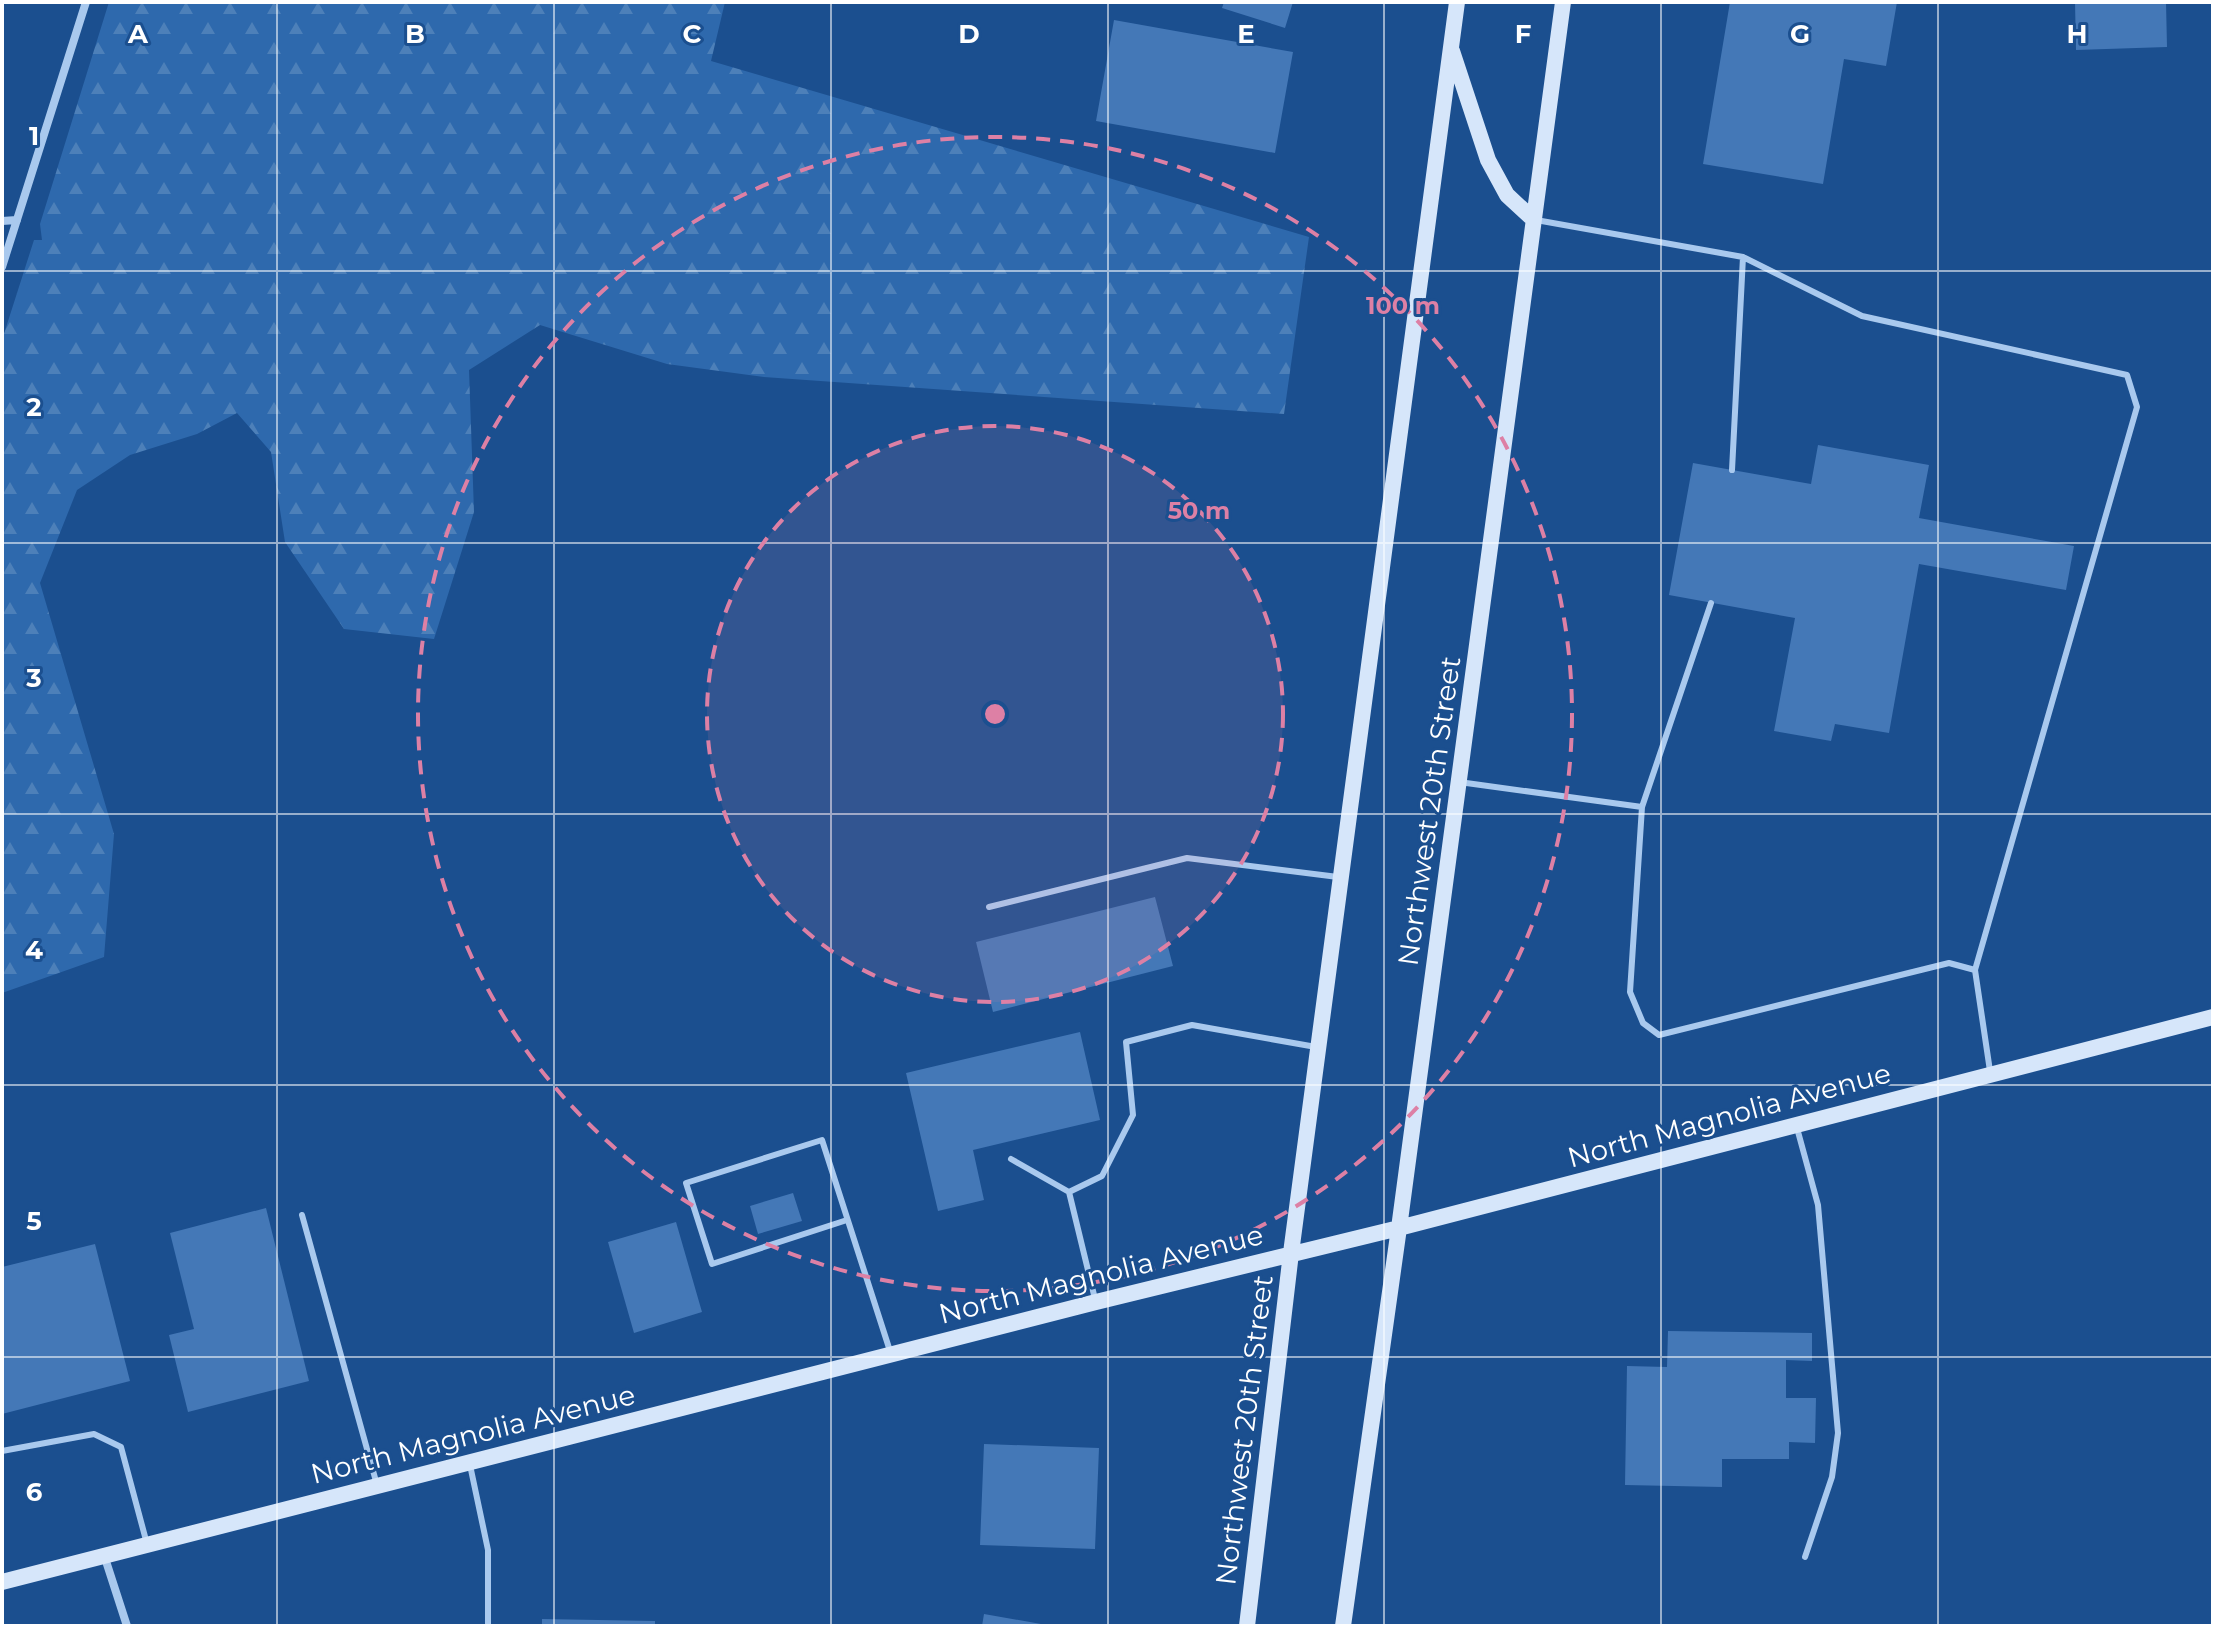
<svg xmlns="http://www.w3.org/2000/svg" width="2215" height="1628" viewBox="0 0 2215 1628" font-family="Montserrat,sans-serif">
<defs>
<pattern id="forest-firs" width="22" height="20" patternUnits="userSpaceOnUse" patternTransform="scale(2)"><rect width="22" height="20" fill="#2e69ad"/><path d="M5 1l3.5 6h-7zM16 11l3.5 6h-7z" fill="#4d80b9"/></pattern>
</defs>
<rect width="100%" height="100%" fill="#1b4f8f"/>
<path fill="url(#forest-firs)" d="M 109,2 L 725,2 L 711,61 L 1309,237 L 1284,414 L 764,377 L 667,364 L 540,325 L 469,370 L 474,512 L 434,639 L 344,629 L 285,542 L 271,452 L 237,413 L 197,434 L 130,455 L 77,490 L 40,583 L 114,834 L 104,957 L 2,993 L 2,340 L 34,240 L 42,240 L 40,224 Z"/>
<path fill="#4478b7" d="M 1224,2 L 1293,2 L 1285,28 L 1222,8 Z
M 1730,2 L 1897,2 L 1886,66 L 1844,59 L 1823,184 L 1703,164 Z
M 2075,2 L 2166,2 L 2167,47 L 2076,50 Z
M 1114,20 L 1293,52 L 1275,153 L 1096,121 Z
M 1818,445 L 1929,465 L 1919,518 L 2074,546 L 2066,590 L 1919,564 L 1889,733 L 1835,724 L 1831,741 L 1774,731 L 1795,618 L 1669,595 L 1693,463 L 1811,484 Z
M 1155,897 L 1173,966 L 993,1012 L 976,942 Z
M 1080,1032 L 1100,1120 L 973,1150 L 984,1200 L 938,1211 L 906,1073 Z
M 793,1193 L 802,1221 L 758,1234 L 750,1206 Z
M 266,1208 L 309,1381 L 188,1412 L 169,1335 L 194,1329 L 170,1233 Z
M 676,1222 L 702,1312 L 634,1333 L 608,1242 Z
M 95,1244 L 130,1381 L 2,1414 L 2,1267 Z
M 1668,1331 L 1812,1333 L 1812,1361 L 1786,1360 L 1786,1398 L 1816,1398 L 1815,1443 L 1789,1442 L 1789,1459 L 1722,1459 L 1722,1487 L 1625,1485 L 1627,1366 L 1667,1367 Z
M 984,1444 L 1099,1448 L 1095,1549 L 980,1545 Z
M 984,1614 L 1041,1624 L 1041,1626 L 982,1626 Z
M 542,1619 L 655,1621 L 655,1626 L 542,1626 Z"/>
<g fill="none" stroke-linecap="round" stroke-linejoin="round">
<path stroke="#a9c9ee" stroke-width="6" d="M 1536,220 L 1743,257 L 1862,316 L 2127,375 L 2137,407 L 1975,970 L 1990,1071
M 1732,470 L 1743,257
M 1459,782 L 1642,807 L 1630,992 L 1643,1023 L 1659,1035 L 1949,963 L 1975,970
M 1642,807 L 1711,603
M 989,907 L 1187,858 L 1338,877
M 1797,1128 L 1818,1205 L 1838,1433 L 1832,1477 L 1805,1557
M 1011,1159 L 1069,1192
M 302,1215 L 377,1485
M 847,1220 L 712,1264 L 686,1183 L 822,1140 L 890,1351
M 1095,1299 L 1069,1192 L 1102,1176 L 1133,1115 L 1126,1042 L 1192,1025 L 1316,1047
M 2,1451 L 94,1434 L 121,1447 L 147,1544
M 470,1465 L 488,1550 L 488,1626"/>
<path stroke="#a9c9ee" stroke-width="8" d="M 2,221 L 17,220
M 2,267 L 86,2
M 104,1555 L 127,1626"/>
<path stroke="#d6e6fa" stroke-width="16" d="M 1452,51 L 1488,160 L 1507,195 L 1533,219
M 2,1582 L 1096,1302 L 1399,1228 L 2213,1017
M 1247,1626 L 1291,1253 L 1457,2
M 1343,1626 L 1399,1228 L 1563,2"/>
</g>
<path fill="none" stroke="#fff" stroke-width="2" stroke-opacity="0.55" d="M 277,2 L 277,1626M 554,2 L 554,1626M 831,2 L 831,1626M 1108,2 L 1108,1626M 1384,2 L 1384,1626M 1661,2 L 1661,1626M 1938,2 L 1938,1626M 2,271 L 2213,271M 2,543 L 2213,543M 2,814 L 2213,814M 2,1085 L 2213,1085M 2,1357 L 2213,1357"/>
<circle cx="995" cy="714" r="288" fill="#dd80a5" fill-opacity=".12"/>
<g fill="none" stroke="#dd80a5" stroke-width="4" stroke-dasharray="14 10">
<circle cx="995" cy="714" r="288"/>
<circle cx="995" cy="714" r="577"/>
</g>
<g text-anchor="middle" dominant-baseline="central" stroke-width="6" stroke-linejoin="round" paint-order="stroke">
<g font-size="28" fill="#fff" stroke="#1b4f8f">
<text transform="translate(1429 811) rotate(-82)">Northwest 20th Street</text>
<text transform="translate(1729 1115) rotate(-15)">North Magnolia Avenue</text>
<text transform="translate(1101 1274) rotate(-14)">North Magnolia Avenue</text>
<text transform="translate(1244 1430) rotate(-83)">Northwest 20th Street</text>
<text transform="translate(473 1434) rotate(-14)">North Magnolia Avenue</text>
</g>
</g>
<g font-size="26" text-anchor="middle" font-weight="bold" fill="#fff" stroke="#1b4f8f" stroke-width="6" stroke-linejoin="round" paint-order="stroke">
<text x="138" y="43">A</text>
<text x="415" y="43">B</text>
<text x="692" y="43">C</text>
<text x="969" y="43">D</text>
<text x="1246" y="43">E</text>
<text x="1523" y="43">F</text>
<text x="1800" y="43">G</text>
<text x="2077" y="43">H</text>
<text x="34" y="145">1</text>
<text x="34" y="416">2</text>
<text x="34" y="687">3</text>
<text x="34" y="959">4</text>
<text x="34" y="1230">5</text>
<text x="34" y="1501">6</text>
</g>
<circle cx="995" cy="714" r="12" fill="#dd80a5" stroke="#1b4f8f" stroke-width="4"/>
<g font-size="24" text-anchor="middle" font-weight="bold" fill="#dd80a5" stroke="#1b4f8f" stroke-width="6" stroke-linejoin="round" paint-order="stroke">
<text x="1403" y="314">100 m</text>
<text x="1199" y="519">50 m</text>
</g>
<rect width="2215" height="1628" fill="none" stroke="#ffffff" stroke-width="8"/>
</svg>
